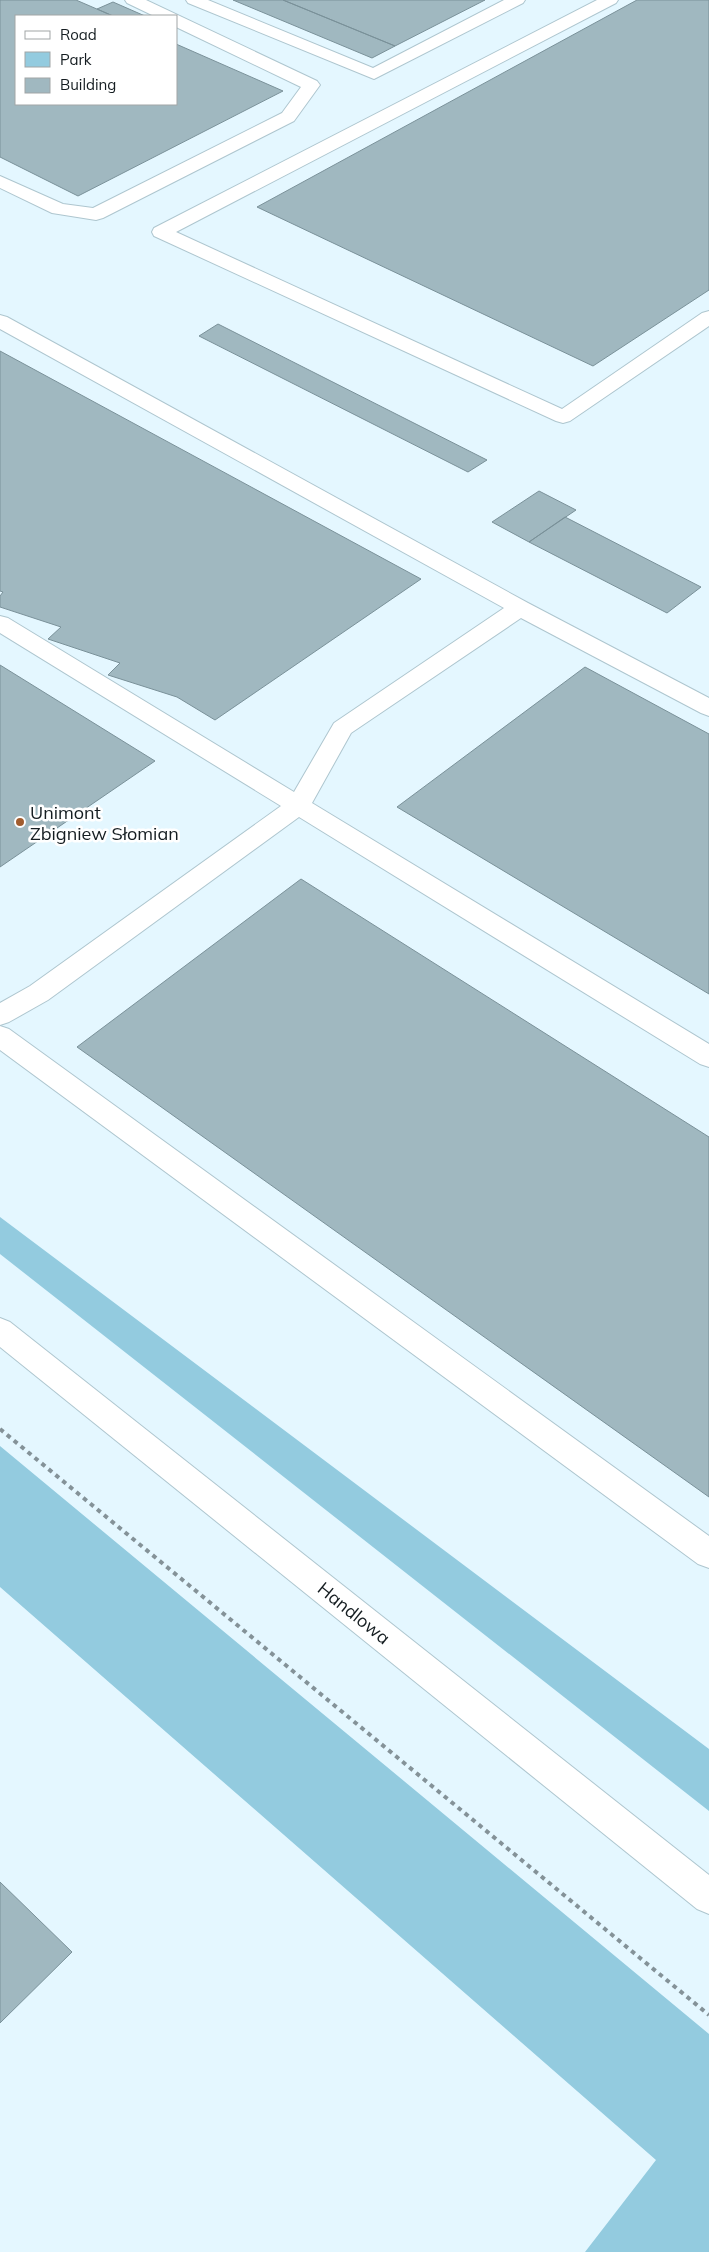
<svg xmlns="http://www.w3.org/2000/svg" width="709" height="2252" viewBox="0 0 709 2252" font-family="Mulish,sans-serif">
<rect width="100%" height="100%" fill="#e4f7ff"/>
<path fill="#93cbdf" d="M 0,1217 L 709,1749 L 709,1811 L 0,1254 Z
M 0,1446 L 709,2034 L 709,2252 L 585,2252 L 656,2160 L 0,1587 Z"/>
<path fill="#a0b8c0" stroke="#7a9199" d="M 0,0 L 76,0 L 113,16 L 16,16 L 16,104 L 176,104 L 176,44 L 283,91 L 78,196 L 0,157 Z
M 233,0 L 283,0 L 395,46 L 372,58 Z
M 283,0 L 485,0 L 395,46 Z
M 637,0 L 709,0 L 709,290 L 593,366 L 257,207 Z
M 113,2 L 145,16 L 113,16 L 97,9 Z
M 218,324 L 487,460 L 468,472 L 199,336 Z
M 0,351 L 421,579 L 215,720 L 177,697 L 108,675 L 120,663 L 48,639 L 61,627 L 0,607 L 0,596 L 3,592 L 0,591 Z
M 539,491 L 576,510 L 529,542 L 492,522 Z
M 565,517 L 701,587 L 667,613 L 529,542 Z
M 0,665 L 155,761 L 0,867 Z
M 585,667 L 709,734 L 709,994 L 397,807 Z
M 301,879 L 709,1137 L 709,1497 L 77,1047 Z
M 0,1882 L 72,1952 L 0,2023 Z"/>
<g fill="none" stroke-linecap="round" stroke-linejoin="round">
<g stroke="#aec6cf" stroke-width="2">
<path id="lane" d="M 125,0 L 146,0 L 317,81 L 320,85 L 294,121 L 103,218 L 96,220 L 52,213 L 0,188 L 0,176 L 63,204 L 93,208 L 282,113 L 301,87 L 176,27 L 176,16 L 154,16 L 127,3 Z
M 186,0 L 208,0 L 373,68 L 504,0 L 525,0 L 523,3 L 374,79 L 188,3 Z
M 597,0 L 618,0 L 616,3 L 176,232 L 562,409 L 702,313 L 709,311 L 709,326 L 570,421 L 563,423 L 556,421 L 154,236 L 152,232 L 154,228 Z
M 0,315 L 7,317 L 528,603 L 709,698 L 709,716 L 701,713 L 521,618 L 351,733 L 312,803 L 709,1044 L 709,1067 L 700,1064 L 299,817 L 48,1000 L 9,1022 L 0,1025 L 0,1003 L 30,986 L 281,806 L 0,633 L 0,616 L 8,618 L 294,792 L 334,723 L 504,608 L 0,329 Z
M 0,1026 L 9,1029 L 709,1536 L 709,1568 L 698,1564 L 0,1050 Z"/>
</g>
<g stroke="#aec6cf" stroke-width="2">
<path id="street" d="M 0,1318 L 10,1322 L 709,1875 L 709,1914 L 697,1909 L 0,1347 Z"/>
</g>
<path stroke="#849298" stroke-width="4" stroke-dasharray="4.5 4.5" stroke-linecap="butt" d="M 0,1429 L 709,2015"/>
<use href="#lane" fill="#fff" fill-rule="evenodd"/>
<use href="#street" fill="#fff" fill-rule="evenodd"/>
</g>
<circle fill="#a15c2e" stroke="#fff" stroke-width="2" cx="20" cy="822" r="5"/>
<g text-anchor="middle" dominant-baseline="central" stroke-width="5" stroke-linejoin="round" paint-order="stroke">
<g font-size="18" fill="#151d21" stroke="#fff" text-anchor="start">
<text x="30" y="812">Unimont<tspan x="30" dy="21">Zbigniew Słomian</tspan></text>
</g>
<g font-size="18" fill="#151d21" stroke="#fff">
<text transform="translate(354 1613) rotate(39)">Handlowa</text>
</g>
</g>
<rect x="15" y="15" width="162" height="90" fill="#ffffff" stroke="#a1a5a6"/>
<rect x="25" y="31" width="25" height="8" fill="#ffffff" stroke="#a1a5a6"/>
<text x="60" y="40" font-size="15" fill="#151d21">Road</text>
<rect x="25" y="52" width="25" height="15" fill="#93cbdf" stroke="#a1a5a6"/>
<text x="60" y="65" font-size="15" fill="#151d21">Park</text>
<rect x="25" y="78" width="25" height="15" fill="#a0b8c0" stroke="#a1a5a6"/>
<text x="60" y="90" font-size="15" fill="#151d21">Building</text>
</svg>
